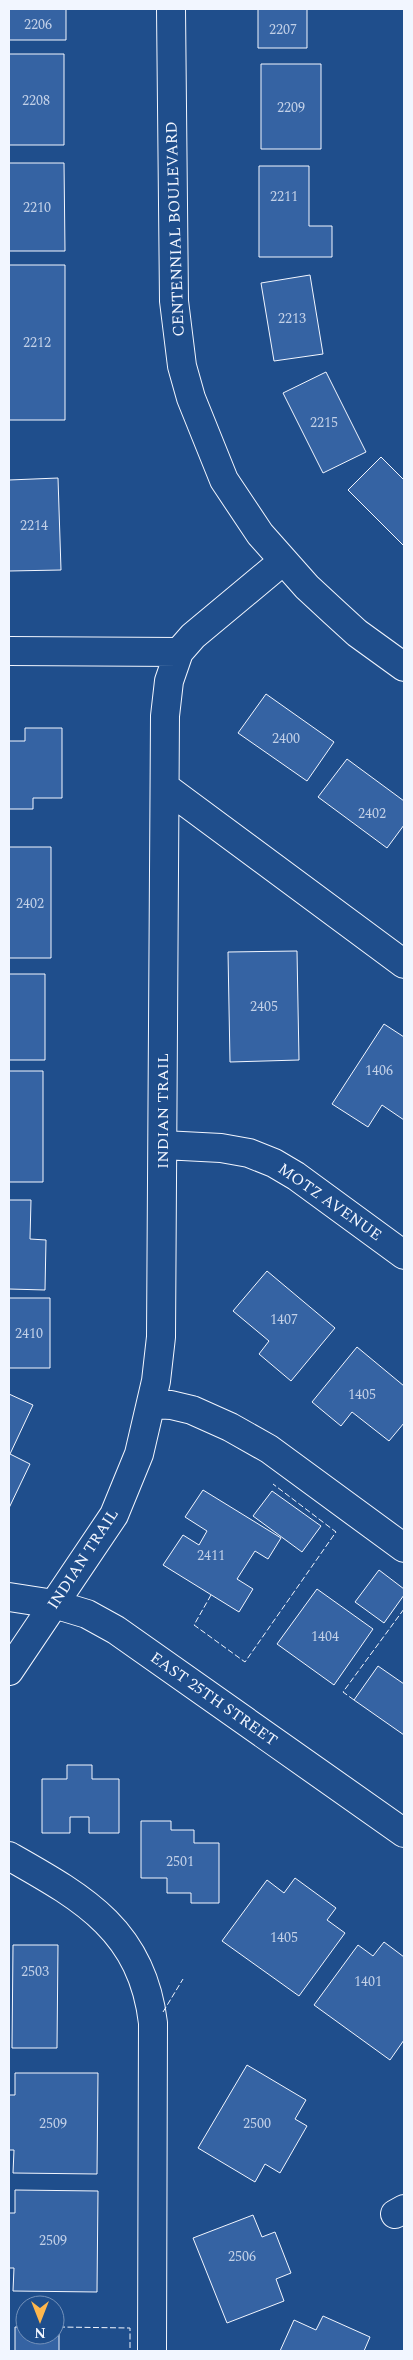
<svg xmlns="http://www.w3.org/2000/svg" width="413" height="2360" viewBox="0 0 413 2360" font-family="Spectral,serif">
<rect width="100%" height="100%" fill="#1f4e8c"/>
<path fill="#3563a3" stroke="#f2f6ff" d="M 9,9 L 66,9 L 66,40 L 9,40 Z
M 258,9 L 307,9 L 307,48 L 258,48 Z
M 9,54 L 64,54 L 64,145 L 9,145 Z
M 261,64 L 321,64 L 321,149 L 261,149 Z
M 9,163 L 64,163 L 65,251 L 9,251 Z
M 259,166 L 309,166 L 309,226 L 332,226 L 332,257 L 259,257 Z
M 9,265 L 65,265 L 65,420 L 9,420 Z
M 310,275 L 323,354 L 274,361 L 261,283 Z
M 326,372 L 366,452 L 323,473 L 283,393 Z
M 381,457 L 404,480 L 404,546 L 348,490 Z
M 58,478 L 61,570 L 9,571 L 9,480 Z
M 266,694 L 334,742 L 307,781 L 238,733 Z
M 25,728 L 62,728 L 62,798 L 33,798 L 33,809 L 9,809 L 9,741 L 25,741 Z
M 347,759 L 404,801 L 404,825 L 387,848 L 318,797 Z
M 9,847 L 51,847 L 51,958 L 9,958 Z
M 297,951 L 299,1060 L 230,1062 L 228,952 Z
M 9,974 L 45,974 L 45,1060 L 9,1060 Z
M 384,1024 L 404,1037 L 404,1120 L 382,1105 L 368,1127 L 332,1104 Z
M 9,1071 L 43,1071 L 43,1182 L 9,1182 Z
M 9,1200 L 31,1200 L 30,1239 L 46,1240 L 45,1290 L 9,1289 Z
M 267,1271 L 335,1328 L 291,1381 L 259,1354 L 269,1341 L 233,1311 Z
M 9,1298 L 50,1298 L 50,1368 L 9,1368 Z
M 357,1347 L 404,1386 L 404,1423 L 389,1441 L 352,1412 L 341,1426 L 312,1402 Z
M 9,1394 L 33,1405 L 10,1454 L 30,1464 L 9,1508 Z
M 203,1490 L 281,1538 L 268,1559 L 255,1551 L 237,1579 L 253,1589 L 239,1612 L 163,1565 L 183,1535 L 199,1545 L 207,1531 L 185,1517 Z
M 272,1491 L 321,1526 L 302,1552 L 253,1516 Z
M 379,1570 L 404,1589 L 404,1595 L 384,1623 L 355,1602 Z
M 317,1589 L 373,1629 L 334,1685 L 277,1644 Z
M 378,1666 L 404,1684 L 404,1735 L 354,1700 Z
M 67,1765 L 92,1765 L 92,1779 L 119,1779 L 119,1833 L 89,1833 L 89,1817 L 70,1817 L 70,1833 L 42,1833 L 42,1779 L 67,1779 Z
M 141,1821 L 171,1821 L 171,1830 L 194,1830 L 194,1843 L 219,1843 L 219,1903 L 191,1903 L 191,1893 L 167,1893 L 167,1878 L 141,1878 Z
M 295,1878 L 336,1908 L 327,1920 L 345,1933 L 299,1996 L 222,1941 L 267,1880 L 284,1893 Z
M 384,1942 L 404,1957 L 404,2040 L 390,2060 L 314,2005 L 358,1945 L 373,1956 Z
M 13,1945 L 58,1945 L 57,2048 L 12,2048 Z
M 247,2065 L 306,2100 L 295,2119 L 307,2126 L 280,2173 L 265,2164 L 255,2182 L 198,2148 Z
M 15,2073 L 98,2073 L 97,2174 L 13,2173 L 14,2150 L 9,2150 L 9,2095 L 15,2095 Z
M 15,2190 L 98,2191 L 97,2292 L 13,2291 L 14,2268 L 9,2268 L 9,2213 L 15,2213 Z
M 253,2215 L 262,2237 L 275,2232 L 291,2273 L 276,2279 L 284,2301 L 227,2323 L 193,2238 Z
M 323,2316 L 370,2337 L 364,2351 L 280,2351 L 294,2320 L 316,2330 Z
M 15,2327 L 25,2327 L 25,2335 L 55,2335 L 55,2327 L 59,2327 L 59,2351 L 15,2351 Z"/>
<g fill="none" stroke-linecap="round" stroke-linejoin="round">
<g stroke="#f2f6ff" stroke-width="30">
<path id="minor" d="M 171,9 L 174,301 L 182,366 L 191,398 L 224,480 L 260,534 L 307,587 L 334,612 L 357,633 L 404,667
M 9,651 L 179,652
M 165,787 L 404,964
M 163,1145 L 221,1148 L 249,1153 L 274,1163 L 296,1176 L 404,1255
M 151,1404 L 171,1405 L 192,1410 L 230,1427 L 269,1449 L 404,1548
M 9,1597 L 54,1604 L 87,1614 L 116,1630 L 404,1833
M 9,1671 L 114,1515 L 139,1454 L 156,1381 L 161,1337 L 165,716 L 169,681 L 179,652 L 193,636 L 283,561
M 9,1856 C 83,1898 142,1930 153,2023 L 152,2351
M 395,2214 L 404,2209"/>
</g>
<use href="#minor" stroke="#1f4e8c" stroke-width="28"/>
<path stroke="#f2f6ff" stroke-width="1" stroke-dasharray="6 2.5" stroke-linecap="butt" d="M 211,1595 L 194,1625 L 245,1662 L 336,1532 L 273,1484
M 354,1700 L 343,1692 L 404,1609
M 163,2012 L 183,1979
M 59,2327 L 130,2328 L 130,2351"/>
</g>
<g text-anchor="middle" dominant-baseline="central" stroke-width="4" stroke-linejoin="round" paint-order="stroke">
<g font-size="14" fill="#c3d1e8">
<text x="38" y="24">2206</text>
<text x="283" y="29">2207</text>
<text x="36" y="100">2208</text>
<text x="291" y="107">2209</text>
<text x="284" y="196">2211</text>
<text x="37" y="207">2210</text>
<text x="292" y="318">2213</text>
<text x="37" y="342">2212</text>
<text x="324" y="422">2215</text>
<text x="34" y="525">2214</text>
<text x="286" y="738">2400</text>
<text x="372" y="813">2402</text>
<text x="30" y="903">2402</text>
<text x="264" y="1006">2405</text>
<text x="379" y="1070">1406</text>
<text x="284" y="1319">1407</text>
<text x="29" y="1333">2410</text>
<text x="362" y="1394">1405</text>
<text x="211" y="1555">2411</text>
<text x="325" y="1636">1404</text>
<text x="180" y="1861">2501</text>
<text x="284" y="1937">1405</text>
<text x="35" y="1971">2503</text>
<text x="368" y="1981">1401</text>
<text x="53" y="2123">2509</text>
<text x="257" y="2123">2500</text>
<text x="53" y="2240">2509</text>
<text x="242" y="2256">2506</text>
</g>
<g font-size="16" fill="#f2f6ff" stroke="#1f4e8c">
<text transform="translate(175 229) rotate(-92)">CENTENNIAL BOULEVARD</text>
<text transform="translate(163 1111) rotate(-90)">INDIAN TRAIL</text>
<text transform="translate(330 1202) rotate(35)">MOTZ AVENUE</text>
<text transform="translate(83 1559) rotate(-57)">INDIAN TRAIL</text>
<text transform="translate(214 1699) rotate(35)">EAST 25TH STREET</text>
</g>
</g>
<rect width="413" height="2360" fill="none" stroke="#f2f6ff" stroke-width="20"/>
<g transform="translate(40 2320) rotate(180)"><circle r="24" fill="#1f4e8c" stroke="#7391ba"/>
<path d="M0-4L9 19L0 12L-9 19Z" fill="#ffb74d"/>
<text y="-8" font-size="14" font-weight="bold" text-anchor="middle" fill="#f2f6ff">N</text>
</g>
</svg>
